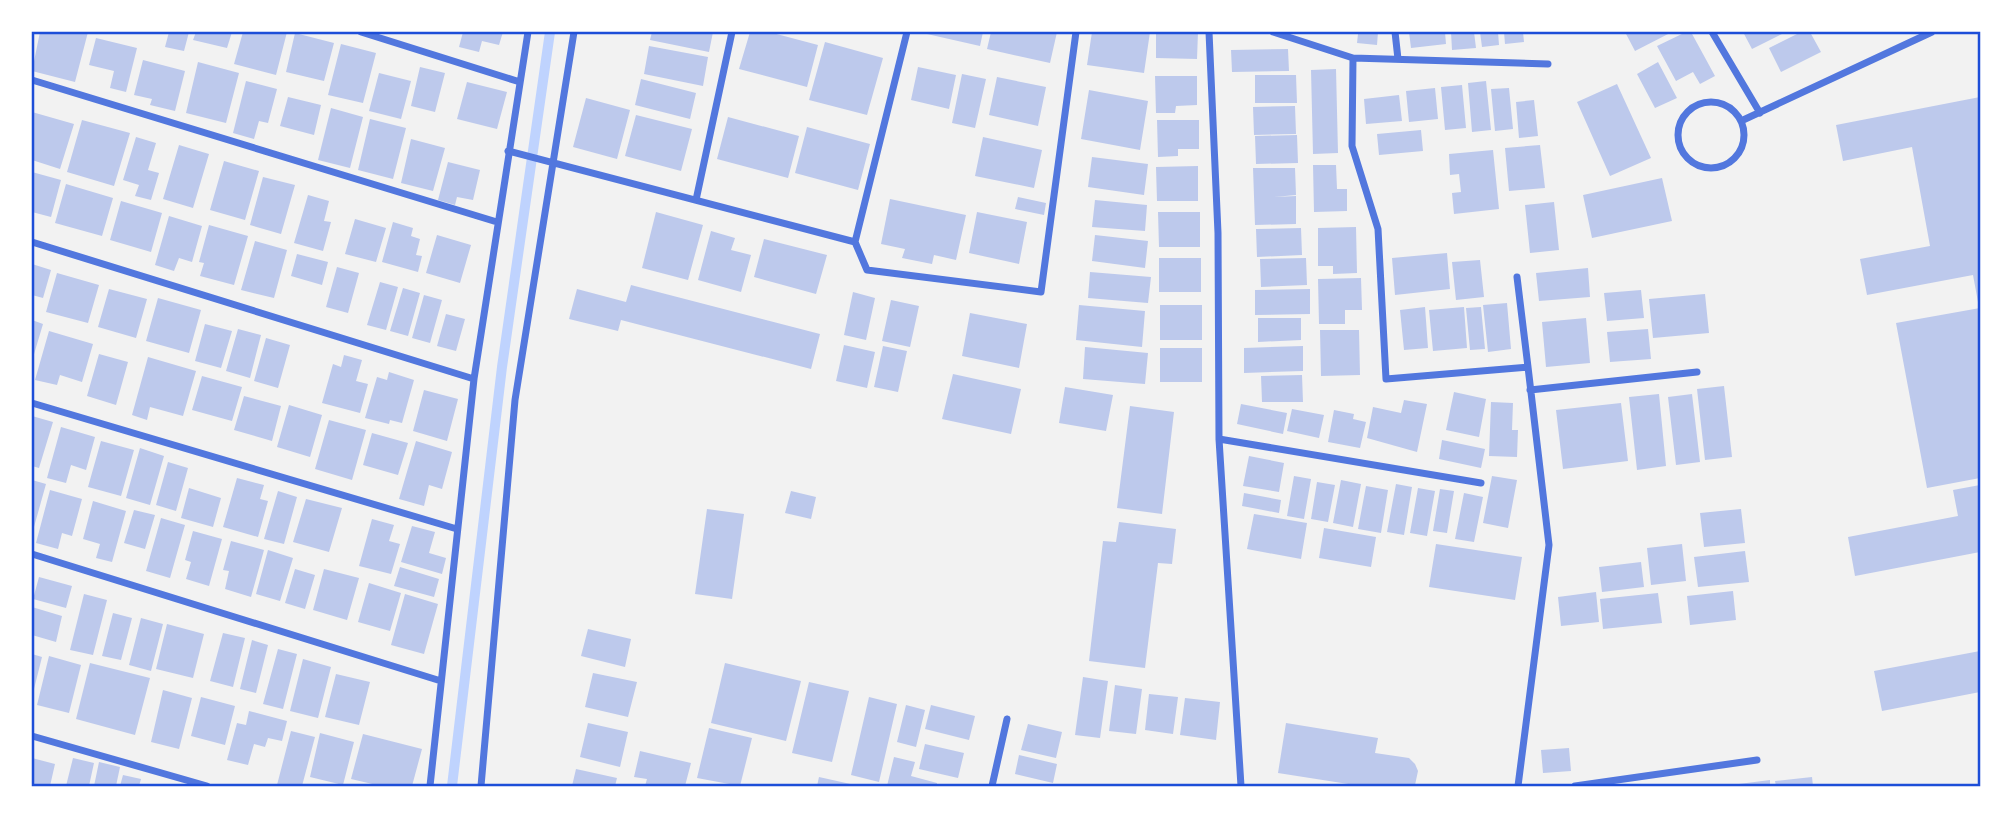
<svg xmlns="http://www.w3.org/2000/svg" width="2012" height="818" viewBox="0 0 2012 818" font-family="Barlow,sans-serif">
<rect width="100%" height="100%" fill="#f2f2f2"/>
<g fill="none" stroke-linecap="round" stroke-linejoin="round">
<path stroke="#bfd3fe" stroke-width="10" d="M 452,786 L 502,367 L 550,32"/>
</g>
<path fill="#bdc9ec" d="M 40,32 L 88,32 L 75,82 L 32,71 Z
M 169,32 L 189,32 L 184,51 L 165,47 Z
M 196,32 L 232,32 L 227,48 L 193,40 Z
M 243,32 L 287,32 L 276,75 L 234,64 Z
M 463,32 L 503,32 L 499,45 L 482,41 L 479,52 L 459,47 Z
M 652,32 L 713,32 L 709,52 L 650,40 Z
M 750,32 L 769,32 L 818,45 L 807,87 L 739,69 Z
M 927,32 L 983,32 L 980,46 L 927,34 Z
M 991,32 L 1057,32 L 1050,63 L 987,49 Z
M 1092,32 L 1150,32 L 1144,73 L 1087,65 Z
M 1156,32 L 1198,32 L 1197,59 L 1156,58 Z
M 1349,32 L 1378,32 L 1377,45 L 1357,43 L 1358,34 Z
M 1409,32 L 1445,32 L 1446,44 L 1411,48 Z
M 1451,32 L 1474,32 L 1476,48 L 1452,50 Z
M 1480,32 L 1498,32 L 1499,45 L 1482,47 Z
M 1504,32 L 1523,32 L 1524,42 L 1505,44 Z
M 1625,32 L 1672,32 L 1635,51 Z
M 1686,32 L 1691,32 L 1715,76 L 1700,84 L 1693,72 L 1676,81 L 1657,46 Z
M 1743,32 L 1786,32 L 1752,49 Z
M 1801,32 L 1810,32 L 1821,52 L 1781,72 L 1769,48 Z
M 295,33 L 334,43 L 324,81 L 286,72 Z
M 96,38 L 137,48 L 126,92 L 110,88 L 114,71 L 89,65 Z
M 825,42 L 883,58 L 867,115 L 809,100 Z
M 341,44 L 376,53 L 363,103 L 328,95 Z
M 649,46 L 708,57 L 703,86 L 644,74 Z
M 1288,49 L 1289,71 L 1232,72 L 1231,50 Z
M 143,60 L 185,71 L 175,111 L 150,105 L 152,99 L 134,95 Z
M 198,62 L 239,73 L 226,123 L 186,113 Z
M 1658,62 L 1677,98 L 1655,108 L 1637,74 Z
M 420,67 L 445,73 L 435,112 L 411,106 Z
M 918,67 L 956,75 L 949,109 L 911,100 Z
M 1336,69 L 1338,153 L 1313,154 L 1311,70 Z
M 379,73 L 411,81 L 401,119 L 369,111 Z
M 962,74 L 986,79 L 975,128 L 952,123 Z
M 1255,75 L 1296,75 L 1297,103 L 1255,103 Z
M 1155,76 L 1197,76 L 1197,105 L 1176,106 L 1175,113 L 1156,113 Z
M 997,77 L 1046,87 L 1038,126 L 989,115 Z
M 641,79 L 696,93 L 690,119 L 635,105 Z
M 246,81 L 277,89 L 268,123 L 259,121 L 254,139 L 233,133 Z
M 1486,81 L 1491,130 L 1472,132 L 1468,83 Z
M 467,82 L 507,92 L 497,129 L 457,119 Z
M 1617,84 L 1651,158 L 1610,176 L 1577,102 Z
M 1462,85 L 1466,128 L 1445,130 L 1441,87 Z
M 1435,88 L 1438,119 L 1409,122 L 1406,91 Z
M 1509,88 L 1513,129 L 1495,131 L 1491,89 Z
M 1089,90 L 1148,101 L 1140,150 L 1081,139 Z
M 1399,95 L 1402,121 L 1366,124 L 1364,99 Z
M 288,97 L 321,105 L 314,135 L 280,126 Z
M 1980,97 L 1980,302 L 1978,302 L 1973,275 L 1867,295 L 1860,259 L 1930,246 L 1912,147 L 1843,161 L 1836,125 Z
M 586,98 L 630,110 L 617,159 L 573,147 Z
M 1534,100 L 1538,136 L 1519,138 L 1516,102 Z
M 1295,106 L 1296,134 L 1254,135 L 1253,107 Z
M 331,108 L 363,117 L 350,168 L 318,160 Z
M 32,112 L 74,124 L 60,169 L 32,160 Z
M 636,115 L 692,129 L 681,171 L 625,156 Z
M 728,117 L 799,136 L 788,178 L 717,159 Z
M 370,119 L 406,128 L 393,179 L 358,170 Z
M 82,120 L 130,133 L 114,186 L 67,172 Z
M 1157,120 L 1199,120 L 1199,149 L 1178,149 L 1178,156 L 1158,157 Z
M 807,127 L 870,144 L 858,190 L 795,173 Z
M 1421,130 L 1423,151 L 1379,155 L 1377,134 Z
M 1297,135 L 1298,163 L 1256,164 L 1255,136 Z
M 136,137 L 156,143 L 148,170 L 159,173 L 151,200 L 135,196 L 139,185 L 123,180 Z
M 983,137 L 1042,150 L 1034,188 L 975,176 Z
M 411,139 L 445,148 L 433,191 L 401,183 Z
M 179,145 L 209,154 L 193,208 L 163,199 Z
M 1540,145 L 1545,188 L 1509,191 L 1505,148 Z
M 1493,150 L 1499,209 L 1454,214 L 1452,193 L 1461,192 L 1459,174 L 1450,175 L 1449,154 Z
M 1092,157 L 1148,164 L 1144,195 L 1088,187 Z
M 224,161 L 259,171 L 245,220 L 210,210 Z
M 448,162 L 480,170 L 473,200 L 457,197 L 455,205 L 438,200 Z
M 1313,165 L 1336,165 L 1337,189 L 1347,189 L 1347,211 L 1314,212 Z
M 1198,166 L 1198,201 L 1157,201 L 1156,167 Z
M 1253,168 L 1295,168 L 1296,195 L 1274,197 L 1296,196 L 1296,224 L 1255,225 Z
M 32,172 L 61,180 L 51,217 L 32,212 Z
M 263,177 L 295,185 L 281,234 L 250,225 Z
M 1662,178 L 1672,221 L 1592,238 L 1583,195 Z
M 66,184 L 113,198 L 102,236 L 55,223 Z
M 308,195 L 329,201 L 324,221 L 331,222 L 323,251 L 294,243 Z
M 1018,197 L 1046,203 L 1044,215 L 1015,209 Z
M 890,199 L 966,215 L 956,260 L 934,255 L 932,264 L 902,258 L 905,249 L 881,244 Z
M 1095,200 L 1147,205 L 1145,231 L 1092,227 Z
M 121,201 L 162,213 L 151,252 L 110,240 Z
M 1554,202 L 1559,250 L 1530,253 L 1525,205 Z
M 656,212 L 703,225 L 688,280 L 642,268 Z
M 977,212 L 1027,222 L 1019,264 L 969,253 Z
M 1158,212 L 1200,212 L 1200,247 L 1159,247 Z
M 169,216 L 202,226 L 192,262 L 179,258 L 174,271 L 155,265 Z
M 355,219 L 386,228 L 376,262 L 345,254 Z
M 393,222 L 413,228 L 411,236 L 420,239 L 416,255 L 422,256 L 418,272 L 382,262 Z
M 209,225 L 248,236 L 234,285 L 200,276 L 204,263 L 199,262 Z
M 1356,227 L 1357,273 L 1333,274 L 1333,266 L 1318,266 L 1318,228 Z
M 1301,228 L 1302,255 L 1257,257 L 1256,229 Z
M 711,231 L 735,238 L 731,250 L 751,255 L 741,292 L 698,280 Z
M 437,235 L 471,245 L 460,283 L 426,273 Z
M 1095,235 L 1148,241 L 1145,268 L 1092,261 Z
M 764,239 L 827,255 L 816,294 L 754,277 Z
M 255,241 L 287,250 L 274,298 L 241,290 Z
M 1447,253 L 1450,289 L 1395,295 L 1392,258 Z
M 297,254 L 328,262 L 322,285 L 291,276 Z
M 1159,258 L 1201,258 L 1201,292 L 1159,292 Z
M 1306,258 L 1307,285 L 1261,287 L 1260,259 Z
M 1480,260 L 1484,297 L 1456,300 L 1452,262 Z
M 32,264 L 51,270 L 43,298 L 32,295 Z
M 337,267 L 359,273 L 348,313 L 326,307 Z
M 1588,268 L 1590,297 L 1539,301 L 1536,273 Z
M 1090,272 L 1151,277 L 1148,303 L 1088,298 Z
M 57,273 L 99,285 L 88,323 L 46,312 Z
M 1361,278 L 1362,310 L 1345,310 L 1345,324 L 1319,324 L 1318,279 Z
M 380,282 L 398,287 L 386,330 L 367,325 Z
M 631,285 L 820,334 L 811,369 L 621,320 L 618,331 L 569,319 L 577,289 L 626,302 Z
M 403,288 L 420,293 L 408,336 L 390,331 Z
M 109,289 L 147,299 L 136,338 L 98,327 Z
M 1310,289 L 1310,314 L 1255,315 L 1255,290 Z
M 1641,290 L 1644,318 L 1607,321 L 1604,293 Z
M 853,292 L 875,298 L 866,340 L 844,335 Z
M 1705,294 L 1709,333 L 1653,338 L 1649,299 Z
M 424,295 L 442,300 L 430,343 L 412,338 Z
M 158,298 L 201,310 L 189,353 L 146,341 Z
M 891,300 L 919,306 L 910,347 L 882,341 Z
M 1507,303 L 1511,349 L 1488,352 L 1483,305 Z
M 1079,305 L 1145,311 L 1142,347 L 1076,340 Z
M 1160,305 L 1202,305 L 1202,340 L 1160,340 Z
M 1425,307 L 1428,348 L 1404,350 L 1400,310 Z
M 1464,307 L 1467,348 L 1433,351 L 1429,310 Z
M 1481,307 L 1485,349 L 1470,350 L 1466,308 Z
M 1980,308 L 1980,478 L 1927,488 L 1896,323 Z
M 970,313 L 1027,324 L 1019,368 L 962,356 Z
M 446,314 L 465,319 L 456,351 L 437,346 Z
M 1258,318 L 1301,318 L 1301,340 L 1258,342 Z
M 1586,318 L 1590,363 L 1546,367 L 1542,322 Z
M 32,320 L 43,324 L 32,361 Z
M 205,324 L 232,331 L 221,368 L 195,361 Z
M 238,329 L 261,335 L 250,378 L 226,371 Z
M 1648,329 L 1651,359 L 1610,362 L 1607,332 Z
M 1320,330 L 1359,330 L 1360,375 L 1321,376 Z
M 49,331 L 93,344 L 82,382 L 60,375 L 57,385 L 35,380 Z
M 266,338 L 290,345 L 278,388 L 254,381 Z
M 844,345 L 875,352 L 867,388 L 836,381 Z
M 883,346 L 907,351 L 898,392 L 874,387 Z
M 1303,346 L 1303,371 L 1244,373 L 1244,348 Z
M 1085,347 L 1148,353 L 1145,384 L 1083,379 Z
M 1160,348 L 1202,348 L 1202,382 L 1160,382 Z
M 99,354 L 128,362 L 116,405 L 87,396 Z
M 344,355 L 362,360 L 356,381 L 368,384 L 360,413 L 322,403 L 333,364 L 341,367 Z
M 148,357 L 196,371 L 183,416 L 150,407 L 147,420 L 132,415 Z
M 389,372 L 414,380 L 402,423 L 390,420 L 389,424 L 365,418 L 377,377 L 387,380 Z
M 953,374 L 1021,389 L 1011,434 L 942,419 Z
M 1302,375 L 1303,402 L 1262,402 L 1261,376 Z
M 202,376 L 242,387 L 232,421 L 192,410 Z
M 1724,386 L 1732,457 L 1705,460 L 1697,389 Z
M 1065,387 L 1113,395 L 1106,431 L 1059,423 Z
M 424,390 L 458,399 L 447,441 L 413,431 Z
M 1454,392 L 1486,399 L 1479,437 L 1446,430 Z
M 1659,394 L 1666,466 L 1637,470 L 1629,397 Z
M 1692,394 L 1700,462 L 1676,465 L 1668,397 Z
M 244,396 L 281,406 L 272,441 L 234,430 Z
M 1404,400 L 1427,404 L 1417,452 L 1367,438 L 1373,407 L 1401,413 Z
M 1491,402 L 1513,403 L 1512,430 L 1518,430 L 1517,457 L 1489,456 Z
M 1621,403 L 1628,461 L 1563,469 L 1556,410 Z
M 1241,404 L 1287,413 L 1283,434 L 1237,424 Z
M 289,405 L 322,415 L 310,457 L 277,447 Z
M 1130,406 L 1174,412 L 1162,514 L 1117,508 Z
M 1292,409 L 1324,415 L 1319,438 L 1287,431 Z
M 1334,410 L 1354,414 L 1353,419 L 1366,422 L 1360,448 L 1328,442 Z
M 32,416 L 53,422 L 39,468 L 32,466 Z
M 329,420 L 366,430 L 352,480 L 315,469 Z
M 61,427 L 95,437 L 86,470 L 71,465 L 66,483 L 47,478 Z
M 372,433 L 408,443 L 398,475 L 363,465 Z
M 1442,440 L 1485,449 L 1481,468 L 1439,459 Z
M 101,441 L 134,450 L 121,496 L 88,487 Z
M 416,441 L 452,452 L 442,489 L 429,485 L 424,506 L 399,499 Z
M 140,448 L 164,456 L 150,505 L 126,498 Z
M 1249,456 L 1284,463 L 1279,492 L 1243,486 Z
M 168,462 L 188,468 L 176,511 L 156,505 Z
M 1294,476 L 1311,479 L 1304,519 L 1287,516 Z
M 1492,476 L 1517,480 L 1508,528 L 1483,523 Z
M 237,478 L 264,485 L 260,499 L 268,501 L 258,537 L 223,527 Z
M 32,480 L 46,484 L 34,527 L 32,526 Z
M 1341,480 L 1361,484 L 1353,527 L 1333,523 Z
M 1317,482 L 1335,485 L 1328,522 L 1311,519 Z
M 1396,484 L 1412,487 L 1404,535 L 1387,532 Z
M 1980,485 L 1980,552 L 1855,576 L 1848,537 L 1958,516 L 1953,490 Z
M 1366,486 L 1388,490 L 1381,533 L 1358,529 Z
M 189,488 L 221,498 L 213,527 L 181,518 Z
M 1418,488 L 1435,491 L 1427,536 L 1410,533 Z
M 1440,489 L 1454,491 L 1447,533 L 1433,531 Z
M 50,490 L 82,499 L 72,536 L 62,533 L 58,549 L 36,543 Z
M 278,491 L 297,497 L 284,544 L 264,539 Z
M 791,491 L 816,497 L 811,519 L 785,513 Z
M 1244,493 L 1281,500 L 1279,513 L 1242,506 Z
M 1464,493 L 1483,497 L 1474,542 L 1455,539 Z
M 306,499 L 342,508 L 329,552 L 293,542 Z
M 93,501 L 126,511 L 112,562 L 96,558 L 100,544 L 83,539 Z
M 707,509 L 744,514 L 732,599 L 695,594 Z
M 1741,509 L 1745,543 L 1704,547 L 1700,513 Z
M 134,510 L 155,515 L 145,549 L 124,543 Z
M 1254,514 L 1307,523 L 1301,559 L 1247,549 Z
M 161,518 L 185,525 L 170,578 L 146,571 Z
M 372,519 L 394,525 L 389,541 L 400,544 L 391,574 L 359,566 Z
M 1119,522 L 1176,529 L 1172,564 L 1158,563 L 1145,668 L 1089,661 L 1103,541 L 1116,542 Z
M 412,526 L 435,532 L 429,553 L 446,558 L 442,574 L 401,562 Z
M 1324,528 L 1376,537 L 1371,567 L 1319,558 Z
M 193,531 L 222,539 L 209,586 L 186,579 L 191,562 L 185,560 Z
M 231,541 L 264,550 L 251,597 L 225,589 L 229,571 L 223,570 Z
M 1436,544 L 1522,557 L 1515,600 L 1429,587 Z
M 1682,544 L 1686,581 L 1651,585 L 1647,548 Z
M 268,550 L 293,558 L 280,601 L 256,594 Z
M 1745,551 L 1749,582 L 1698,587 L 1694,557 Z
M 1641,562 L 1644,587 L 1602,592 L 1599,567 Z
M 400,567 L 439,579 L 434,597 L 394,586 Z
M 295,569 L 315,575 L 305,609 L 285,603 Z
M 324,569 L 359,578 L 347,620 L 313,610 Z
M 39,577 L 72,586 L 66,608 L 33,599 Z
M 369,583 L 401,593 L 390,631 L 358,622 Z
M 1733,591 L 1736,620 L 1690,625 L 1687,596 Z
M 1596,592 L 1599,622 L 1561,626 L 1558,597 Z
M 1658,593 L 1662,623 L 1603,629 L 1600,599 Z
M 84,594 L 107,600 L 93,655 L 70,650 Z
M 405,594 L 438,604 L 424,654 L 391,645 Z
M 32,607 L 62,616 L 56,642 L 32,635 Z
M 113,613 L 132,618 L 121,660 L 102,656 Z
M 141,618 L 163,624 L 151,671 L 129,665 Z
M 167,624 L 204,634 L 193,678 L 156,669 Z
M 588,629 L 631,639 L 625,667 L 581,656 Z
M 223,633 L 245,638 L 233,687 L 210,681 Z
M 252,640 L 268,645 L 256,693 L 240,689 Z
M 278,649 L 297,654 L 283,709 L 263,704 Z
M 1980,651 L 1980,692 L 1882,711 L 1874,671 Z
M 32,654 L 42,657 L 32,697 Z
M 49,656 L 81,665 L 69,713 L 37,705 Z
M 303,659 L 331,667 L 318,718 L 290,711 Z
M 90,663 L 150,678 L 135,735 L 76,719 Z
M 725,663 L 801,681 L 786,741 L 711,723 Z
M 593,673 L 637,682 L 628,717 L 585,707 Z
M 336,674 L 370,682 L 359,725 L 325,717 Z
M 1083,677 L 1108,681 L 1100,738 L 1075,735 Z
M 809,682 L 849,691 L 832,762 L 792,753 Z
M 1115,685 L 1142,689 L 1136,734 L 1109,731 Z
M 163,690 L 192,698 L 179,749 L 151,742 Z
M 1149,694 L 1178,697 L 1173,734 L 1145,730 Z
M 201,697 L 235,706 L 225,745 L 191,736 Z
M 869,697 L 897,704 L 879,782 L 851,775 Z
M 1185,698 L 1220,702 L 1216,740 L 1180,735 Z
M 906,705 L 925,710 L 916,747 L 897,742 Z
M 931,705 L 975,716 L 969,740 L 925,729 Z
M 249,711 L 287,721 L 282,741 L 268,738 L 265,747 L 254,744 L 248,765 L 227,760 L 237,723 L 246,725 Z
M 588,723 L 628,732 L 620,767 L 580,757 Z
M 1286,723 L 1378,738 L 1375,753 L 1409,758 L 1415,764 L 1418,771 L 1415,785 L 1361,786 L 1278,773 Z
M 1028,724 L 1062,732 L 1056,758 L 1021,750 Z
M 709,728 L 752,738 L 740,786 L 697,778 Z
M 291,731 L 315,737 L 302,786 L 277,785 Z
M 320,733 L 354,742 L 343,785 L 310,777 Z
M 363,734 L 422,749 L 412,786 L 381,786 L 351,779 Z
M 925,744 L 964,753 L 958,778 L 919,769 Z
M 1569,748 L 1571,771 L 1543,773 L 1541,750 Z
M 640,751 L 691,763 L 685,786 L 645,786 L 647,779 L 634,777 Z
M 1019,755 L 1057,764 L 1053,783 L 1015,774 Z
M 894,757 L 915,762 L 911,776 L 937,783 L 937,786 L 887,786 Z
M 32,758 L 55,764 L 50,786 L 32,786 Z
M 73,758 L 94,763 L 89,786 L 66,786 Z
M 99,762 L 120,767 L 116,786 L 94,786 Z
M 576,769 L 617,778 L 615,786 L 572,786 Z
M 123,775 L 141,779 L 139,786 L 120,786 Z
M 819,777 L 855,785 L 855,786 L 817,786 Z
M 1812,777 L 1813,786 L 1776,786 L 1775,781 Z
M 1770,780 L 1770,786 L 1731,786 L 1731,785 Z"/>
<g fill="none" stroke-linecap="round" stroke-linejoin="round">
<path stroke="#5277de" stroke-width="7" d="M 361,32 L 520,82
M 1209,32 L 1218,233 L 1219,439 L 1241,786
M 1273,32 L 1353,58 L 1352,146 L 1378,229 L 1386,379 L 1528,367 L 1549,545 L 1518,786
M 1395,32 L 1398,59
M 1712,32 L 1760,113
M 1353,58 L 1548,64
M 32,80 L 497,222
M1678 135a33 33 0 1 1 66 0a33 33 0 1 1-66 0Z
M 1741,121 L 1932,32
M 508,151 L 855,242 L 867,270 L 1041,292 L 1076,32
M 696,200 L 732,32
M 32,242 L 474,379
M 855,242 L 907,32
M 1517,277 L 1528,367
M 1530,390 L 1697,372
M 32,403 L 457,529
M 1219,439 L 1481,483
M 32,554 L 441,681
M 32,736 L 207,786
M 430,786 L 474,379 L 528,32
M 481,786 L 515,400 L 574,32
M 992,786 L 1007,719
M 1575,786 L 1757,760"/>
</g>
<rect width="2012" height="818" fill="none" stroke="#ffffff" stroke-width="66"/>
<rect x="33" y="33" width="1946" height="752" fill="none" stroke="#1d4ed8" stroke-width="2.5"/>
</svg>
